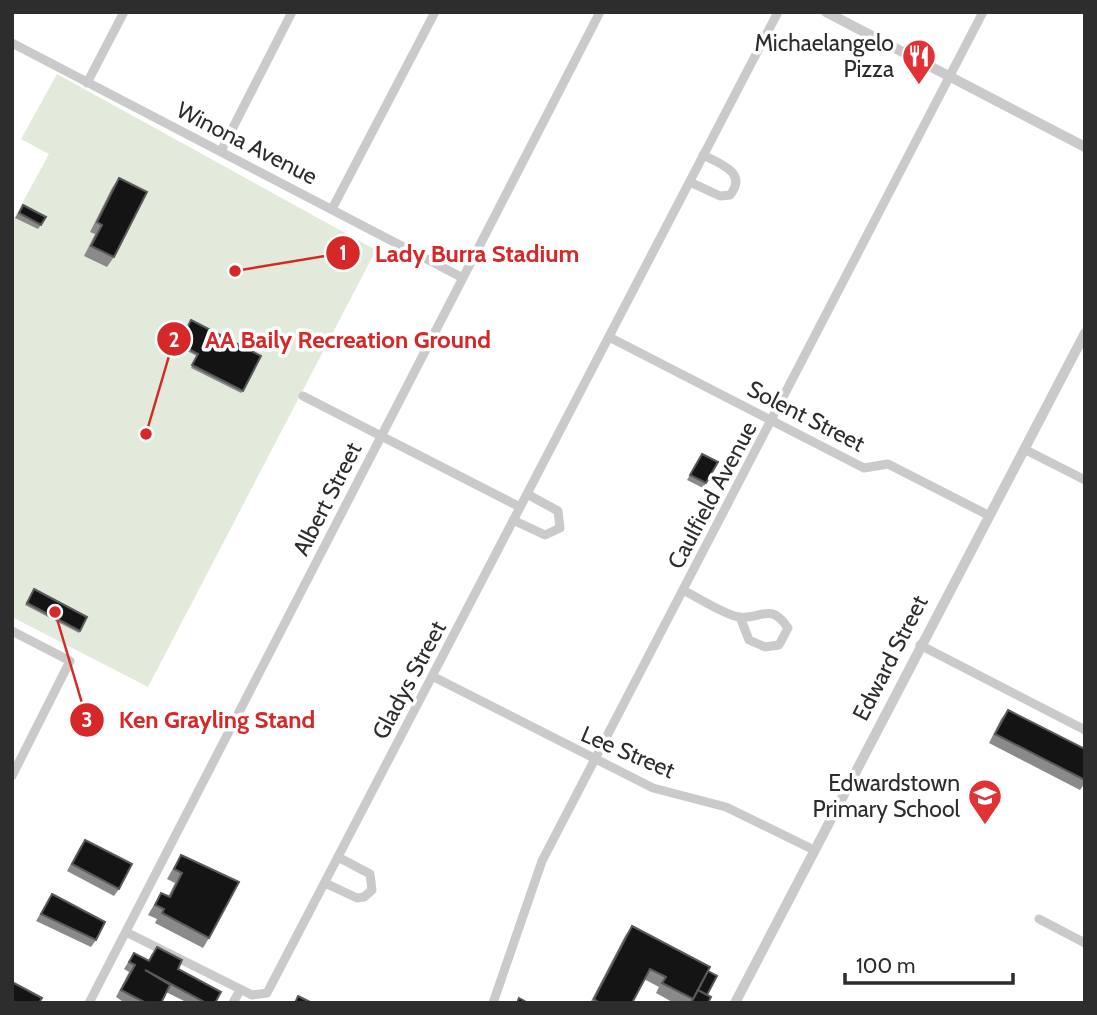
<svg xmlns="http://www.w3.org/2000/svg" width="1097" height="1015" viewBox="0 0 1097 1015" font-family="Cabin,sans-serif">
<rect width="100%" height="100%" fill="#fff"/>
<path fill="#e2eadb" d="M 57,74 L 376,250 L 148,687 L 12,617 L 12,222 L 49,154 L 21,139 Z"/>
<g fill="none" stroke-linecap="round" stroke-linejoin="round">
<path stroke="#cacaca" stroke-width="9" d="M 12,43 L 463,278
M 87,83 L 124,12
M 221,151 L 292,12
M 690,182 L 720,196 L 730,195 C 748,173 721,164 703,155
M 332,209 L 435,12
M 609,337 L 864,468 L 888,464 L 988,515
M 303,396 L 520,507
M 1024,449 L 1085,480
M 513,520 L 545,535 L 560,528 L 558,511 L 527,494
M 683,590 C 697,597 725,615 739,617 C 761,620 770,601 788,628 L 779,645 L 765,647 L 749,640 L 740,617
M 12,631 L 70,661 L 12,776
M 920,645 L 1085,730
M 432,676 L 653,788 L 726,807 L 814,850
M 325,883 L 357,898 L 364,897 L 372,890 L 370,874 L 338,857
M 1039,919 L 1085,943
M 126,932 L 252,995 L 267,993 L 778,12
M 89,1003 L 600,12
M 233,1003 L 240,990
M 493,1003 L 542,861 L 983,12"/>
<path stroke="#cacaca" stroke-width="10" d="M 826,12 L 1085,147
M 735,1003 L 1085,333"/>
</g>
<path fill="#8a8a8a" d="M 119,178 L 114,257 L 107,267 L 84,256 L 95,234 L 90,232 L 112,188 Z
M 23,205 L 41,225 L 38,229 L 15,218 Z
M 189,323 L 243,391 L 241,393 L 191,368 L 197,356 L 177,346 Z
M 699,459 L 706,483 L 703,488 L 687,480 Z
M 34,589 L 87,617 L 79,633 L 25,605 Z
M 1008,710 L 1085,749 L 1085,783 L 1080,790 L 989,743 L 1001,719 Z
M 85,840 L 119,889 L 114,896 L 67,871 L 80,847 Z
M 181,855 L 209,938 L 203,948 L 155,923 L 157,919 L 148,915 L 161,893 L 168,897 L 175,883 L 167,879 L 175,865 Z
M 52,894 L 96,940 L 91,947 L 36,921 Z
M 632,926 L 708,971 L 708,1003 L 674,1003 L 656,993 L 659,987 L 644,979 L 632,1003 L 590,1003 L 625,936 Z
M 157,947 L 178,969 L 215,1003 L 188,1003 L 166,992 L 161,1003 L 125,1003 L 116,997 L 129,972 L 124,969 L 134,953 L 148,961 Z"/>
<path fill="#141414" stroke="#5a5a5a" stroke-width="2" d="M 119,178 L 147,192 L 114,257 L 91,246 L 102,225 L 97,222 Z
M 23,205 L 46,217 L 41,225 L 19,213 Z
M 191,320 L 261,356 L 243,391 L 192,365 L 198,354 L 179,344 Z
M 702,454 L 718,462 L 706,483 L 690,475 Z
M 34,589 L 87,617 L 80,631 L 27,603 Z
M 1008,710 L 1085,749 L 1085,780 L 995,734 Z
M 85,840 L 132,864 L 119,889 L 72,864 Z
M 181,855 L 239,882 L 209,938 L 162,913 L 164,909 L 155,905 L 161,893 L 170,897 L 182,873 L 174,869 Z
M 52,894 L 105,922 L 96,940 L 41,914 Z
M 632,926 L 710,967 L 693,999 L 662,983 L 666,977 L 650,969 L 632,1003 L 600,1003 L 594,999 Z
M 157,947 L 182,960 L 178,969 L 221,992 L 215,1003 L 206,1003 L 145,970 L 170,985 L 161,1003 L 146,1003 L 121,990 L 135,965 L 129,962 L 134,953 L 149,961 Z
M 708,971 L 717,976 L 707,995 L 698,990 Z
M 12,982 L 42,998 L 39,1003 L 12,1003 Z
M 698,990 L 711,997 L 708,1003 L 691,1003 Z
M 298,996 L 312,1003 L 295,1003 Z
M 519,998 L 528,1003 L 517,1003 Z"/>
<defs>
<g id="restaurant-pin" transform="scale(1.75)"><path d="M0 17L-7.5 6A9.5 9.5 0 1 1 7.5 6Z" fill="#e13235" stroke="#fff"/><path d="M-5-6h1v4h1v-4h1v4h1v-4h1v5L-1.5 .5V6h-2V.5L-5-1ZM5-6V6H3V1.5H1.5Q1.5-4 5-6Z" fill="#fff"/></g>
<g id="school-pin" transform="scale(1.75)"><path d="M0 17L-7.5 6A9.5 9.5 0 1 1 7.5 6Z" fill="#e13235" stroke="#fff"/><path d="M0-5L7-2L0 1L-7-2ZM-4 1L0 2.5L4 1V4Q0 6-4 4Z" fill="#fff"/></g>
</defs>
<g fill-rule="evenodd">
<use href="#restaurant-pin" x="919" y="56"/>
<use href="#school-pin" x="985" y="796"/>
</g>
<g text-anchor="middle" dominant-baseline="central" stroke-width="7" stroke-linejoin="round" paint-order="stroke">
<g font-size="23" fill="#2d2d2d" stroke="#fff" text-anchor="end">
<text x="894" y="43">Michaelangelo<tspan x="894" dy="26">Pizza</tspan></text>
<text x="960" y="783">Edwardstown<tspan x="960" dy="26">Primary School</tspan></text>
</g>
<g font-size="23" fill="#2d2d2d" stroke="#fff">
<text transform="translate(247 143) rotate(27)">Winona Avenue</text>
<text transform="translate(806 416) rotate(27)">Solent Street</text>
<text transform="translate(712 495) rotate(-62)">Caulfield Avenue</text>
<text transform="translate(327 499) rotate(-63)">Albert Street</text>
<text transform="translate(890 658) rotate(-63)">Edward Street</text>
<text transform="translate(409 680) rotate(-62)">Gladys Street</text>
<text transform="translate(628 752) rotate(23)">Lee Street</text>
</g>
</g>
<path fill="none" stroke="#d62828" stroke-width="2.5" d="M235 271L343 253M146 434L174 339M55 612L87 720"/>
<g fill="#d62828" stroke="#fff" stroke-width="2.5">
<circle cx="235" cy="271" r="7"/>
<circle cx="146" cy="434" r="7"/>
<circle cx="55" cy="612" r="7"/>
<circle cx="343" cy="253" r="18"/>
<circle cx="174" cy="339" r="18"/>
<circle cx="87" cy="720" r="18"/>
</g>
<g font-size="21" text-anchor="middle" font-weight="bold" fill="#fff">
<text x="343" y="260">1</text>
<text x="174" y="347">2</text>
<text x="87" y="727">3</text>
</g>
<g font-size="24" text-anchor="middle" font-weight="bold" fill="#d62828" stroke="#fff" stroke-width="7" stroke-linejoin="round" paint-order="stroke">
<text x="477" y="262">Lady Burra Stadium</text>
<text x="348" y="348">AA Baily Recreation Ground</text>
<text x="217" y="728">Ken Grayling Stand</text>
</g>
<rect width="1097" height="1015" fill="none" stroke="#2d2d2d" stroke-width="28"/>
<path d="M845 973v10h168v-10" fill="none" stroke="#2d2d2d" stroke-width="3.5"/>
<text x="856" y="973" font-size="21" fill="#2d2d2d" stroke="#ffffff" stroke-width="5" paint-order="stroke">100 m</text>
</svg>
